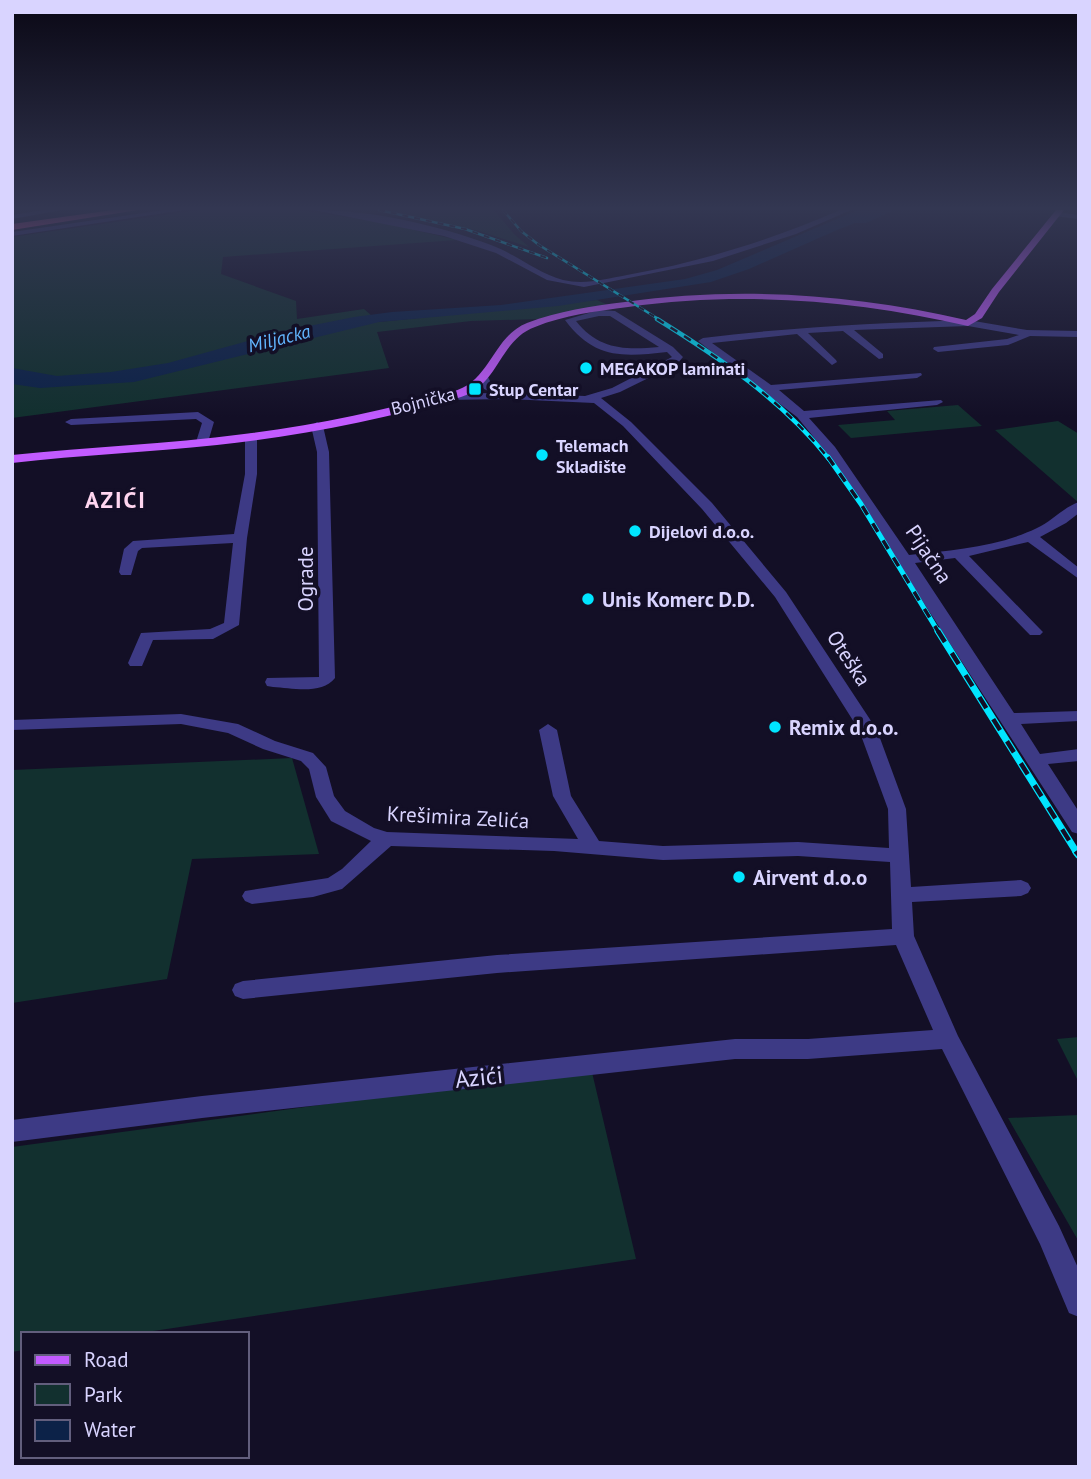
<svg xmlns="http://www.w3.org/2000/svg" width="1091" height="1479" viewBox="0 0 1091 1479" font-family="'PT Sans',sans-serif">
<rect width="100%" height="100%" fill="#130f26"/>
<path fill="#12302f" d="M 199,210 L 297,210 L 380,222 L 457,240 L 223,257 L 221,274 L 296,301 L 297,319 L 364,309 L 379,322 L 597,300 L 610,306 L 540,319 L 471,321 L 377,332 L 389,368 L 12,418 L 12,237 Z
M 386,210 L 494,210 L 514,234 L 529,247 L 479,231 Z
M 958,405 L 982,426 L 851,438 L 838,425 L 895,420 L 887,411 Z
M 1058,421 L 1079,434 L 1079,503 L 995,430 Z
M 292,758 L 319,854 L 192,859 L 167,979 L 12,1003 L 12,770 Z
M 1079,1037 L 1079,1083 L 1057,1039 Z
M 591,1068 L 636,1259 L 133,1334 L 23,1334 L 23,1350 L 12,1352 L 12,1147 Z
M 1079,1115 L 1079,1242 L 1008,1118 Z"/>
<path fill="#0c2248" d="M 858,210 L 895,210 L 866,223 L 855,223 L 837,230 L 749,269 L 711,282 L 558,306 L 379,322 L 134,382 L 40,388 L 12,384 L 12,368 L 57,376 L 111,372 L 168,363 L 284,331 L 354,317 L 392,312 L 501,305 L 685,279 L 717,270 Z"/>
<g fill="none" stroke-linecap="round" stroke-linejoin="round">
<path fill="#3d3a85" fill-rule="evenodd" d="M 43,210 L 62,210 L 12,219 L 12,215 Z
M 164,210 L 184,210 L 12,236 L 12,232 Z
M 314,210 C 372,210 437,225 491,245 C 516,254 537,273 563,280 C 585,285 605,279 627,275 C 701,262 771,240 840,210 L 851,210 L 796,234 L 713,261 L 584,287 L 547,280 L 496,253 L 444,236 Z
M 1057,212 L 1079,215 L 1079,219 L 1054,216 Z
M 599,310 L 615,311 L 673,347 L 683,357 L 677,364 L 620,392 L 601,398 L 631,422 L 712,503 L 786,592 L 877,730 L 906,809 L 911,887 L 1021,880 L 1028,883 L 1031,888 L 1028,893 L 1021,896 L 912,902 L 914,936 L 958,1036 L 1059,1226 L 1079,1270 L 1079,1317 L 1069,1313 L 1040,1244 L 942,1049 L 808,1059 L 735,1059 L 202,1118 L 12,1142 L 12,1120 L 202,1096 L 735,1039 L 808,1039 L 933,1030 L 896,945 L 497,973 L 243,999 L 235,996 L 232,990 L 235,984 L 243,981 L 497,955 L 892,929 L 890,862 L 798,856 L 663,860 L 554,851 L 391,846 L 342,889 L 313,897 L 252,904 L 245,901 L 242,896 L 245,891 L 328,878 L 342,869 L 371,841 L 331,821 L 316,797 L 309,769 L 301,761 L 263,749 L 228,733 L 181,724 L 12,730 L 12,720 L 181,714 L 238,724 L 275,741 L 313,753 L 326,767 L 334,796 L 345,811 L 374,828 L 387,832 L 578,839 L 553,796 L 539,730 L 548,724 L 557,730 L 571,796 L 599,841 L 663,846 L 798,842 L 889,848 L 888,809 L 859,730 L 775,597 L 702,509 L 623,426 L 594,403 L 508,399 L 445,400 L 439,397 L 445,394 L 493,393 L 484,389 L 479,379 L 484,376 L 488,377 L 492,385 L 512,393 L 585,396 L 612,388 L 672,357 L 667,352 C 622,357 594,359 565,320 ZM 599,316 L 610,316 L 659,347 C 625,350 599,350 576,321 Z
M 968,320 L 1027,330 L 1079,331 L 1079,337 L 1030,336 L 1008,345 L 938,352 L 933,349 L 934,347 L 1007,339 L 1019,335 L 968,326 L 854,330 L 883,354 L 883,358 L 879,359 L 843,331 L 808,333 L 836,360 L 837,362 L 832,365 L 797,334 L 712,343 L 771,385 L 921,373 L 922,375 L 917,378 L 779,390 L 804,411 L 941,400 L 943,402 L 937,405 L 809,418 L 835,447 L 909,555 C 952,550 998,547 1037,528 C 1052,521 1064,507 1079,502 L 1079,513 L 1066,523 L 1040,537 L 1079,568 L 1079,579 L 1028,542 L 969,556 L 1040,629 L 1043,632 L 1040,635 L 1030,635 L 955,558 L 915,563 L 1014,713 L 1079,711 L 1079,721 L 1021,724 L 1040,754 L 1079,749 L 1079,761 L 1048,764 L 1079,812 L 1079,834 L 1072,832 L 826,452 L 797,417 L 698,341 L 703,338 C 791,327 879,323 968,320 Z
M 198,412 L 214,422 L 208,442 L 202,446 L 196,442 L 202,423 L 196,419 L 71,425 L 65,422 L 71,419 Z
M 317,422 L 323,426 L 329,452 L 335,678 C 322,695 292,688 273,687 L 267,686 L 265,682 L 267,678 L 319,677 L 317,452 L 311,426 Z
M 251,433 L 257,437 L 257,474 L 247,538 L 239,625 L 213,639 L 153,640 L 142,666 L 130,666 L 128,663 L 141,633 L 210,629 L 224,623 L 233,543 L 142,548 L 138,551 L 131,575 L 121,575 L 119,572 L 124,549 L 133,541 L 234,534 L 245,474 L 245,437 Z"/>
<path fill="#c25bff" fill-rule="evenodd" d="M 1056,210 L 1064,210 L 999,292 L 982,318 L 968,326 C 856,300 742,291 628,307 C 597,311 564,315 535,327 C 499,340 499,385 461,397 C 382,420 299,436 217,445 C 149,452 81,455 12,463 L 12,455 C 89,447 167,444 244,434 C 314,426 383,410 452,392 C 491,382 492,337 527,323 C 558,311 592,306 625,302 C 740,286 854,294 966,320 L 975,314 L 992,289 Z"/>
<path fill="#ff4fa3" fill-rule="evenodd" d="M 113,210 L 138,210 L 12,230 L 12,224 Z"/>
<g stroke="#00e5ff" stroke-width="2.5">
<path id="rail-far4" d="M 379,210 L 465,229 L 547,258
M 503,210 L 521,231 L 539,245 L 660,320"/>
</g>
<g stroke="#00e5ff" stroke-width="4.5">
<path id="rail-far3" d="M 657,319 C 720,358 782,400 829,459"/>
</g>
<g stroke="#00e5ff" stroke-width="5">
<path id="rail-far2" d="M 828,457 L 861,504 L 939,633"/>
</g>
<g stroke="#00e5ff" stroke-width="7">
<path id="rail-far1" d="M 938,631 L 1077,853"/>
</g>
<g stroke="#00e5ff" stroke-width="8">
<path id="rail" d="M 1076,851 L 1079,855"/>
</g>
<use href="#rail-far4" stroke="#130f26" stroke-width="2" stroke-dasharray="6" stroke-linecap="butt"/>
<use href="#rail-far3" stroke="#130f26" stroke-width="2.5" stroke-dasharray="8" stroke-linecap="butt"/>
<use href="#rail-far2" stroke="#130f26" stroke-width="3.5" stroke-dasharray="10" stroke-linecap="butt"/>
<use href="#rail-far1" stroke="#130f26" stroke-width="4.5" stroke-dasharray="13" stroke-linecap="butt"/>
<use href="#rail" stroke="#130f26" stroke-width="5" stroke-dasharray="17" stroke-linecap="butt"/>
</g>
<linearGradient id="sky" x2="0" y2="1"><stop stop-color="#0a0815"/><stop offset="0.5" stop-color="#333752"/><stop offset="1" stop-color="#333752" stop-opacity="0"/></linearGradient>
<rect width="1091" height="417" fill="url(#sky)"/>
<g fill="#00e5ff" stroke="#130f26" stroke-width="2.5">
<circle cx="586" cy="368" r="7"/>
<rect x="468" y="382" width="14" height="14" rx="3.5"/>
<circle cx="542" cy="455" r="7"/>
<circle cx="635" cy="531" r="7"/>
<circle cx="588" cy="599" r="7"/>
<circle cx="775" cy="727" r="7"/>
<circle cx="739" cy="877" r="7"/>
</g>
<g text-anchor="middle" dominant-baseline="central" stroke-width="7" stroke-linejoin="round" paint-order="stroke">
<g font-size="18" font-weight="bold" fill="#d9d4ff" stroke="#130f26" text-anchor="start">
<text x="600" y="368">MEGAKOP laminati</text>
<text x="489" y="389">Stup Centar</text>
<text x="556" y="445">Telemach<tspan x="556" dy="21">Skladište</tspan></text>
<text x="649" y="531">Dijelovi d.o.o.</text>
</g>
<g font-size="18" fill="#d9d4ff" stroke="#130f26">
<text transform="translate(423 401) rotate(-14)">Bojnička</text>
</g>
<g font-size="19" font-style="italic" fill="#62b6ff" stroke="#130f26">
<text transform="translate(279 338) rotate(-14)">Miljacka</text>
</g>
<g font-size="21" fill="#d9d4ff" stroke="#130f26">
<text transform="translate(929 554) rotate(56)">Pijačna</text>
<text transform="translate(305 579) rotate(-90)">Ograde</text>
<text transform="translate(849 658) rotate(57)">Oteška</text>
<text transform="translate(458 817) rotate(3)">Krešimira Zelića</text>
</g>
<g font-size="21" font-weight="bold" fill="#d9d4ff" stroke="#130f26" text-anchor="start">
<text x="602" y="599">Unis Komerc D.D.</text>
<text x="789" y="727">Remix d.o.o.</text>
<text x="753" y="877">Airvent d.o.o</text>
</g>
<g font-size="23" font-weight="bold" letter-spacing="2" fill="#ffd6f0" stroke="#130f26">
<text x="116" y="499">AZIĆI</text>
</g>
<g font-size="24" fill="#d9d4ff" stroke="#130f26">
<text transform="translate(479 1077) rotate(-6)">Azići</text>
</g>
</g>
<rect width="1091" height="1479" fill="none" stroke="#d9d4ff" stroke-width="28"/>
<rect x="21" y="1332" width="228" height="126" fill="#130f26" stroke="#625e7d" stroke-width="2"/>
<rect x="35" y="1355" width="35" height="10" fill="#c25bff" stroke="#625e7d" stroke-width="2"/>
<text x="84" y="1367" font-size="21" fill="#d9d4ff">Road</text>
<rect x="35" y="1384" width="35" height="21" fill="#12302f" stroke="#625e7d" stroke-width="2"/>
<text x="84" y="1402" font-size="21" fill="#d9d4ff">Park</text>
<rect x="35" y="1420" width="35" height="21" fill="#0c2248" stroke="#625e7d" stroke-width="2"/>
<text x="84" y="1437" font-size="21" fill="#d9d4ff">Water</text>
</svg>
